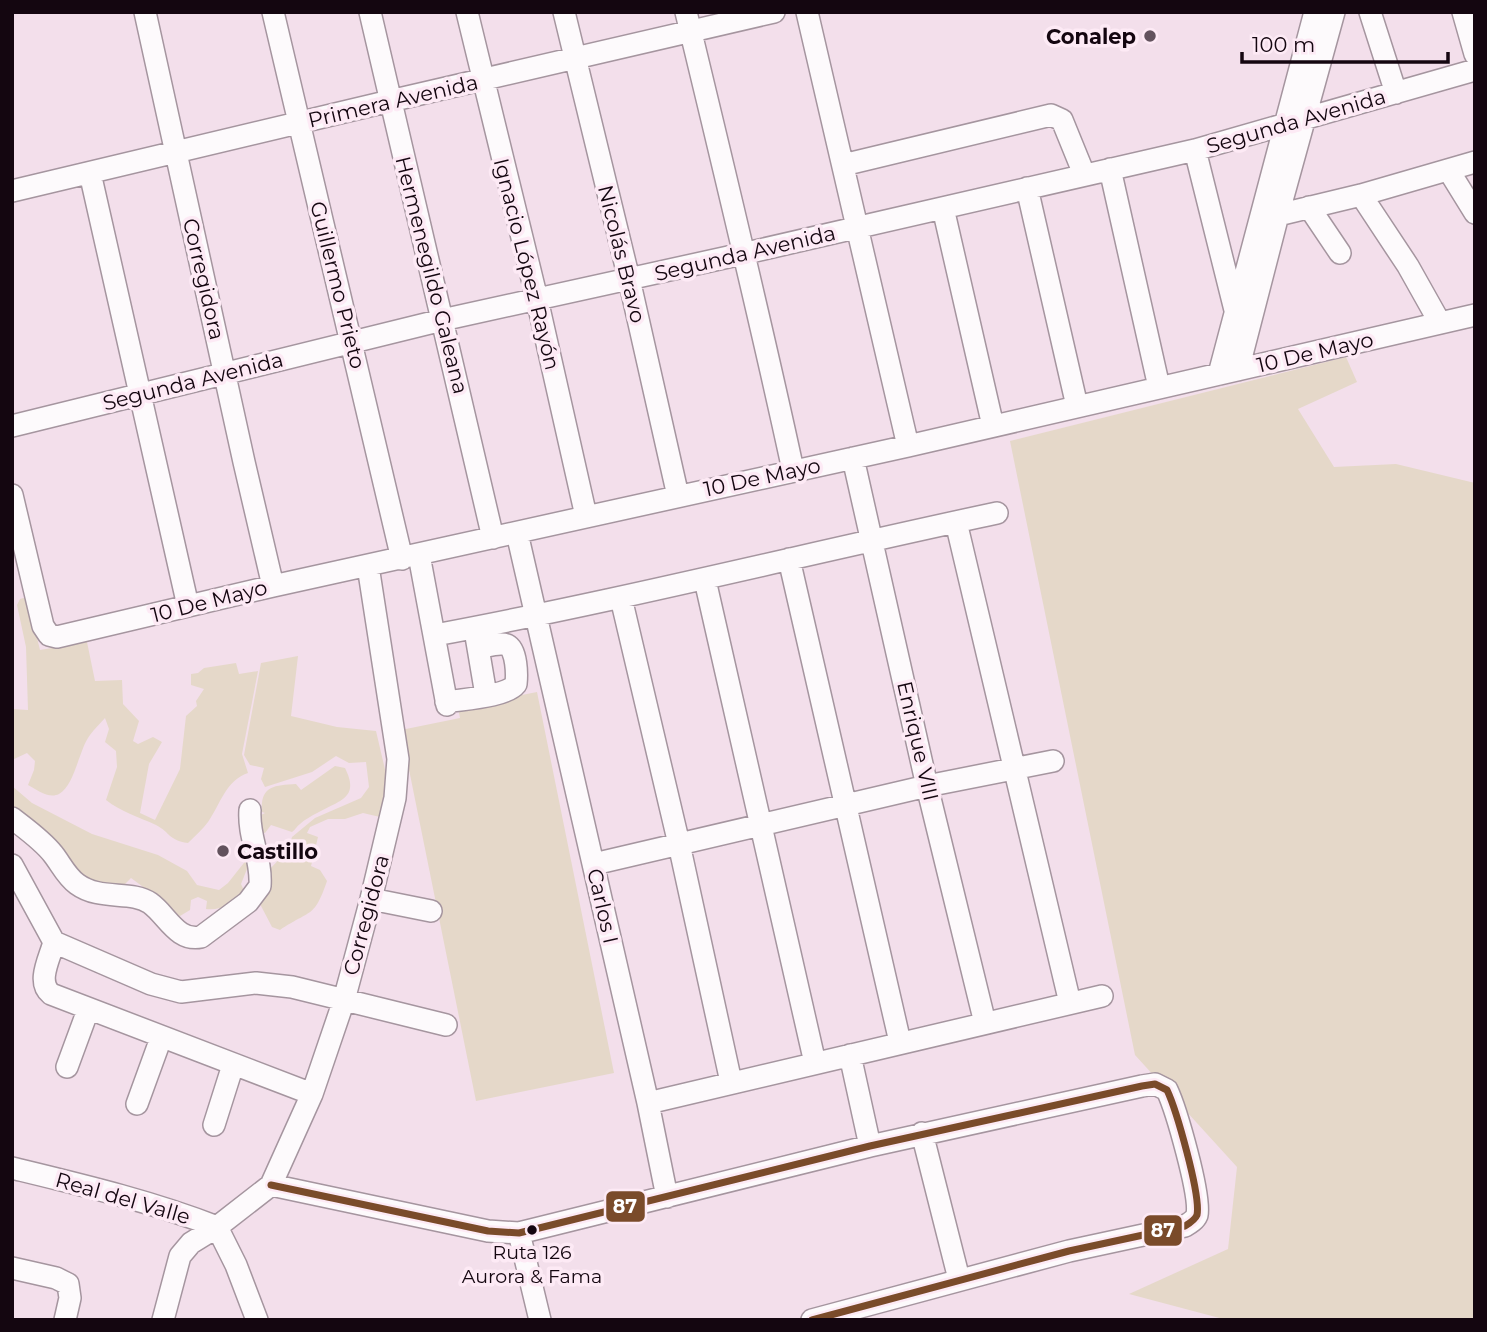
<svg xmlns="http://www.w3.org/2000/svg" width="1487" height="1332" viewBox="0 0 1487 1332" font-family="Montserrat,sans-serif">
<rect width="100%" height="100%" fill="#f3dfeb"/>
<path fill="#e5d8c9" d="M 1346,357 L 1357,382 L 1298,409 L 1334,467 L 1396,464 L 1475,483 L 1475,1320 L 1227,1320 L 1129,1294 L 1228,1249 L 1237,1167 L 1135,1055 L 1010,441 Z
M 27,597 L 40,650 L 87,642 L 95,681 L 122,680 L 123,704 L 139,721 L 133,741 L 138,744 L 153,737 L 162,742 L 149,764 L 140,813 L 155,820 L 180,769 L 186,716 L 197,706 L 196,701 L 204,689 L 191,685 L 191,674 L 198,673 L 204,668 L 236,663 L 239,674 L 258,671 L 242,754 L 248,773 C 226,780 220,805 208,822 C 203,829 195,836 188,843 C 168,840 171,833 156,825 C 139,817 121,812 106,800 L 117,767 L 116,751 L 105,742 L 109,729 L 105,718 C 100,724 94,729 90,735 C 79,749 75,785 59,794 C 49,799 37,790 28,785 L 34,770 L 35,761 L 27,753 L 12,760 L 12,709 L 28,710 L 26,647 L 17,605 L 20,599 Z
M 298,656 L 291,716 L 337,727 L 376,731 L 387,778 L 380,817 L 363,813 L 345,819 L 328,819 L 310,827 L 307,833 L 318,837 L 311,866 L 320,870 L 327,881 C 314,919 311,909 280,930 L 272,927 L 260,904 L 270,892 L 269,870 L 289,849 L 292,837 L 315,818 L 361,798 L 369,787 L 366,762 L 349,763 L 336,756 L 312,772 L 265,787 L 261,779 L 264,768 L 250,765 L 244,755 L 261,663 Z
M 537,692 L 614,1073 L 476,1101 L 401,730 L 460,718 L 458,708 Z
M 335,766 L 345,768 C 360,798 340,800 319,812 C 313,815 304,820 300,824 C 297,826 295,830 292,832 L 271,825 L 265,833 L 257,832 L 255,825 L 261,815 L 265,813 L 262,812 C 260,787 273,785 296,784 L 301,790 Z
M 12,786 L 32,803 L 92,834 L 158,855 L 187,871 L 197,885 L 219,890 L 228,883 L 247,859 L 249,864 L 241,884 L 246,895 C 234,903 220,911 206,909 L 207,901 L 198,897 L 191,900 L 190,910 L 180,916 L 169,912 L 150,892 L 131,878 L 125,884 L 115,886 L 81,877 L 12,810 Z"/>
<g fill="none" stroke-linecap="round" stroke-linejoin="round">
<g stroke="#a5959f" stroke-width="24">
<path id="minor" d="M 145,12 L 244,462 L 273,586
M 273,12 L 402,559
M 370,12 L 493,538
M 467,12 L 537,299 L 586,516
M 564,12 L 629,279 L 678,496
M 686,12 C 723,165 760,317 793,470
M 807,12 L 908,446
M 1370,12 L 1396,93
M 1463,12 L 1475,54
M 1195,150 L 1235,310
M 843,165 L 1051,115 L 1062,120 L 1084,174
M 1110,169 L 1159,387
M 1449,171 L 1475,213
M 90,173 L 188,606
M 1027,188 L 1077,406
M 12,191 L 390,101 L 774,12
M 1361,195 L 1408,266 L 1440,323
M 1309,207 L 1340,253
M 943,208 L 993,426
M 1278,215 L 1361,195 L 1475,162
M 1238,370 L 1278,215 L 1334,12
M 1219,374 L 1315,12
M 12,426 L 442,320 L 742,254 L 1195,150 L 1475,70
M 853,458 L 927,786 L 985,1023
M 12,495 L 43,626 L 49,635 L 57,637 L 273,586 L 908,446 L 1475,315
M 956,522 L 1070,1003
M 517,533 L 648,1103 L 667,1197
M 419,555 L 447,705
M 789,559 L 900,1042
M 705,580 L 815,1063
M 621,598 L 679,844 L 731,1082
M 435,635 C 623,600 809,553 997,513
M 476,636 L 486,695
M 446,702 C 463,699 506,697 516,684 C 517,675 517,650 507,645 C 499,642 485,647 478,648
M 12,818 C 26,829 42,840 53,854 C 61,864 66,876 77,884 C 100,901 131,890 150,903 C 167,915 177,942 201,937 L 248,902 L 260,886 C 262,858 248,838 250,810
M 594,864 L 927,786 L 1053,761
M 12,865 L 54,942 L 151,984 L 181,992 L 256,983 L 292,987 L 446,1025
M 371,899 L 431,911
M 54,942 C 50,958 36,982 51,994 L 312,1094
M 850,1055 L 870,1146
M 67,1067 L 88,1010
M 648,1103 L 1102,996
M 137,1104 L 161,1038
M 214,1125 L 233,1065
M 922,1133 L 959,1279
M 12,1168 C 82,1185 150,1201 217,1227 L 236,1265 L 257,1320
M 271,1185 L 488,1231 L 519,1233 L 870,1146 L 1142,1086 L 1155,1084 L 1167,1090 C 1176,1109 1201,1195 1197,1215 C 1195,1220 1190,1223 1185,1226 L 1069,1251 L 812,1320
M 519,1233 L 540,1320
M 12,1268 L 56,1278 L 68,1284 L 70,1298 L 65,1320
M 163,1320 L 180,1256 L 191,1243 L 217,1227 L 271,1185 L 312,1094 L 344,1000 L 371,899 L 395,798 L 398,759 L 368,566"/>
</g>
<use href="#minor" stroke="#fdfafc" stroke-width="21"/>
<g stroke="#fdeaf5" stroke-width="12">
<path id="bus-1" d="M 271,1185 L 488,1231 L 519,1233 L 870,1146 L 1142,1086 L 1155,1084 L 1167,1090 C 1176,1109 1201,1195 1197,1215 C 1195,1220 1190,1223 1185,1226 L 1069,1251 L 812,1320"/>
</g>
<use href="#bus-1" stroke="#7a4b2a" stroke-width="7"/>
</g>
<g fill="#62525d" stroke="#fdeaf5" stroke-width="2.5">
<circle cx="1150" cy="36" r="7"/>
<circle cx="223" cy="851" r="7"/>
</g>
<circle fill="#140610" stroke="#fdeaf5" stroke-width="2.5" cx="532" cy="1230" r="6"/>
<g text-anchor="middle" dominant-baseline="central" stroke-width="7" stroke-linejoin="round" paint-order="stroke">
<g font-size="19" fill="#140610" stroke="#fdeaf5">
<text x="532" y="1252">Ruta 126<tspan x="532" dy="24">Aurora &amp; Fama</tspan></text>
</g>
<g font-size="21" font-weight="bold" fill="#140610" stroke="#fdeaf5" text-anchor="end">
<text x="1136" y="36">Conalep</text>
<text x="237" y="851" text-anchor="start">Castillo</text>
</g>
<g font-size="21" fill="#140610" stroke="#fdeaf5">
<text transform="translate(393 101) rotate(-13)">Primera Avenida</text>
<text transform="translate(1296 121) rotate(-16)">Segunda Avenida</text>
<text transform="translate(745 253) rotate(-13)">Segunda Avenida</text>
<text transform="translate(622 254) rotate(76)">Nicolás Bravo</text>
<text transform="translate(527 264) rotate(76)">Ignacio López Rayón</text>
<text transform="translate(432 275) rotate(76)">Hermenegildo Galeana</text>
<text transform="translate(204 279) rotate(77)">Corregidora</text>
<text transform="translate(338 285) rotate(76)">Guillermo Prieto</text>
<text transform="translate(1315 352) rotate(-13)">10 De Mayo</text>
<text transform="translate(193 381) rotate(-14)">Segunda Avenida</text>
<text transform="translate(762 477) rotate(-12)">10 De Mayo</text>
<text transform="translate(209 601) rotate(-14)">10 De Mayo</text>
<text transform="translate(918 741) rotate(77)">Enrique VIII</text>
<text transform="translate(603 906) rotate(77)">Carlos I</text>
<text transform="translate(366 915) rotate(-75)">Corregidora</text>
<text transform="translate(123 1198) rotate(16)">Real del Valle</text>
</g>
</g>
<g stroke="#fdeaf5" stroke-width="2.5">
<rect x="605" y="1190" width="41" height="33" rx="7" fill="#7a4b2a"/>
<rect x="1143" y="1214" width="40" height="33" rx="7" fill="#7a4b2a"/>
</g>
<g font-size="19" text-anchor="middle" font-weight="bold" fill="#fff">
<text x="625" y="1213">87</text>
<text x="1163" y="1237">87</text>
</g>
<rect width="1487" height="1332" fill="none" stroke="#140610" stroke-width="28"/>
<path d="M1242 52v10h206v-10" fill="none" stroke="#140610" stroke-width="3.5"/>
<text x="1252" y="52" font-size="21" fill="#140610" stroke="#fdeaf5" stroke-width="5" paint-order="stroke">100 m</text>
</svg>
